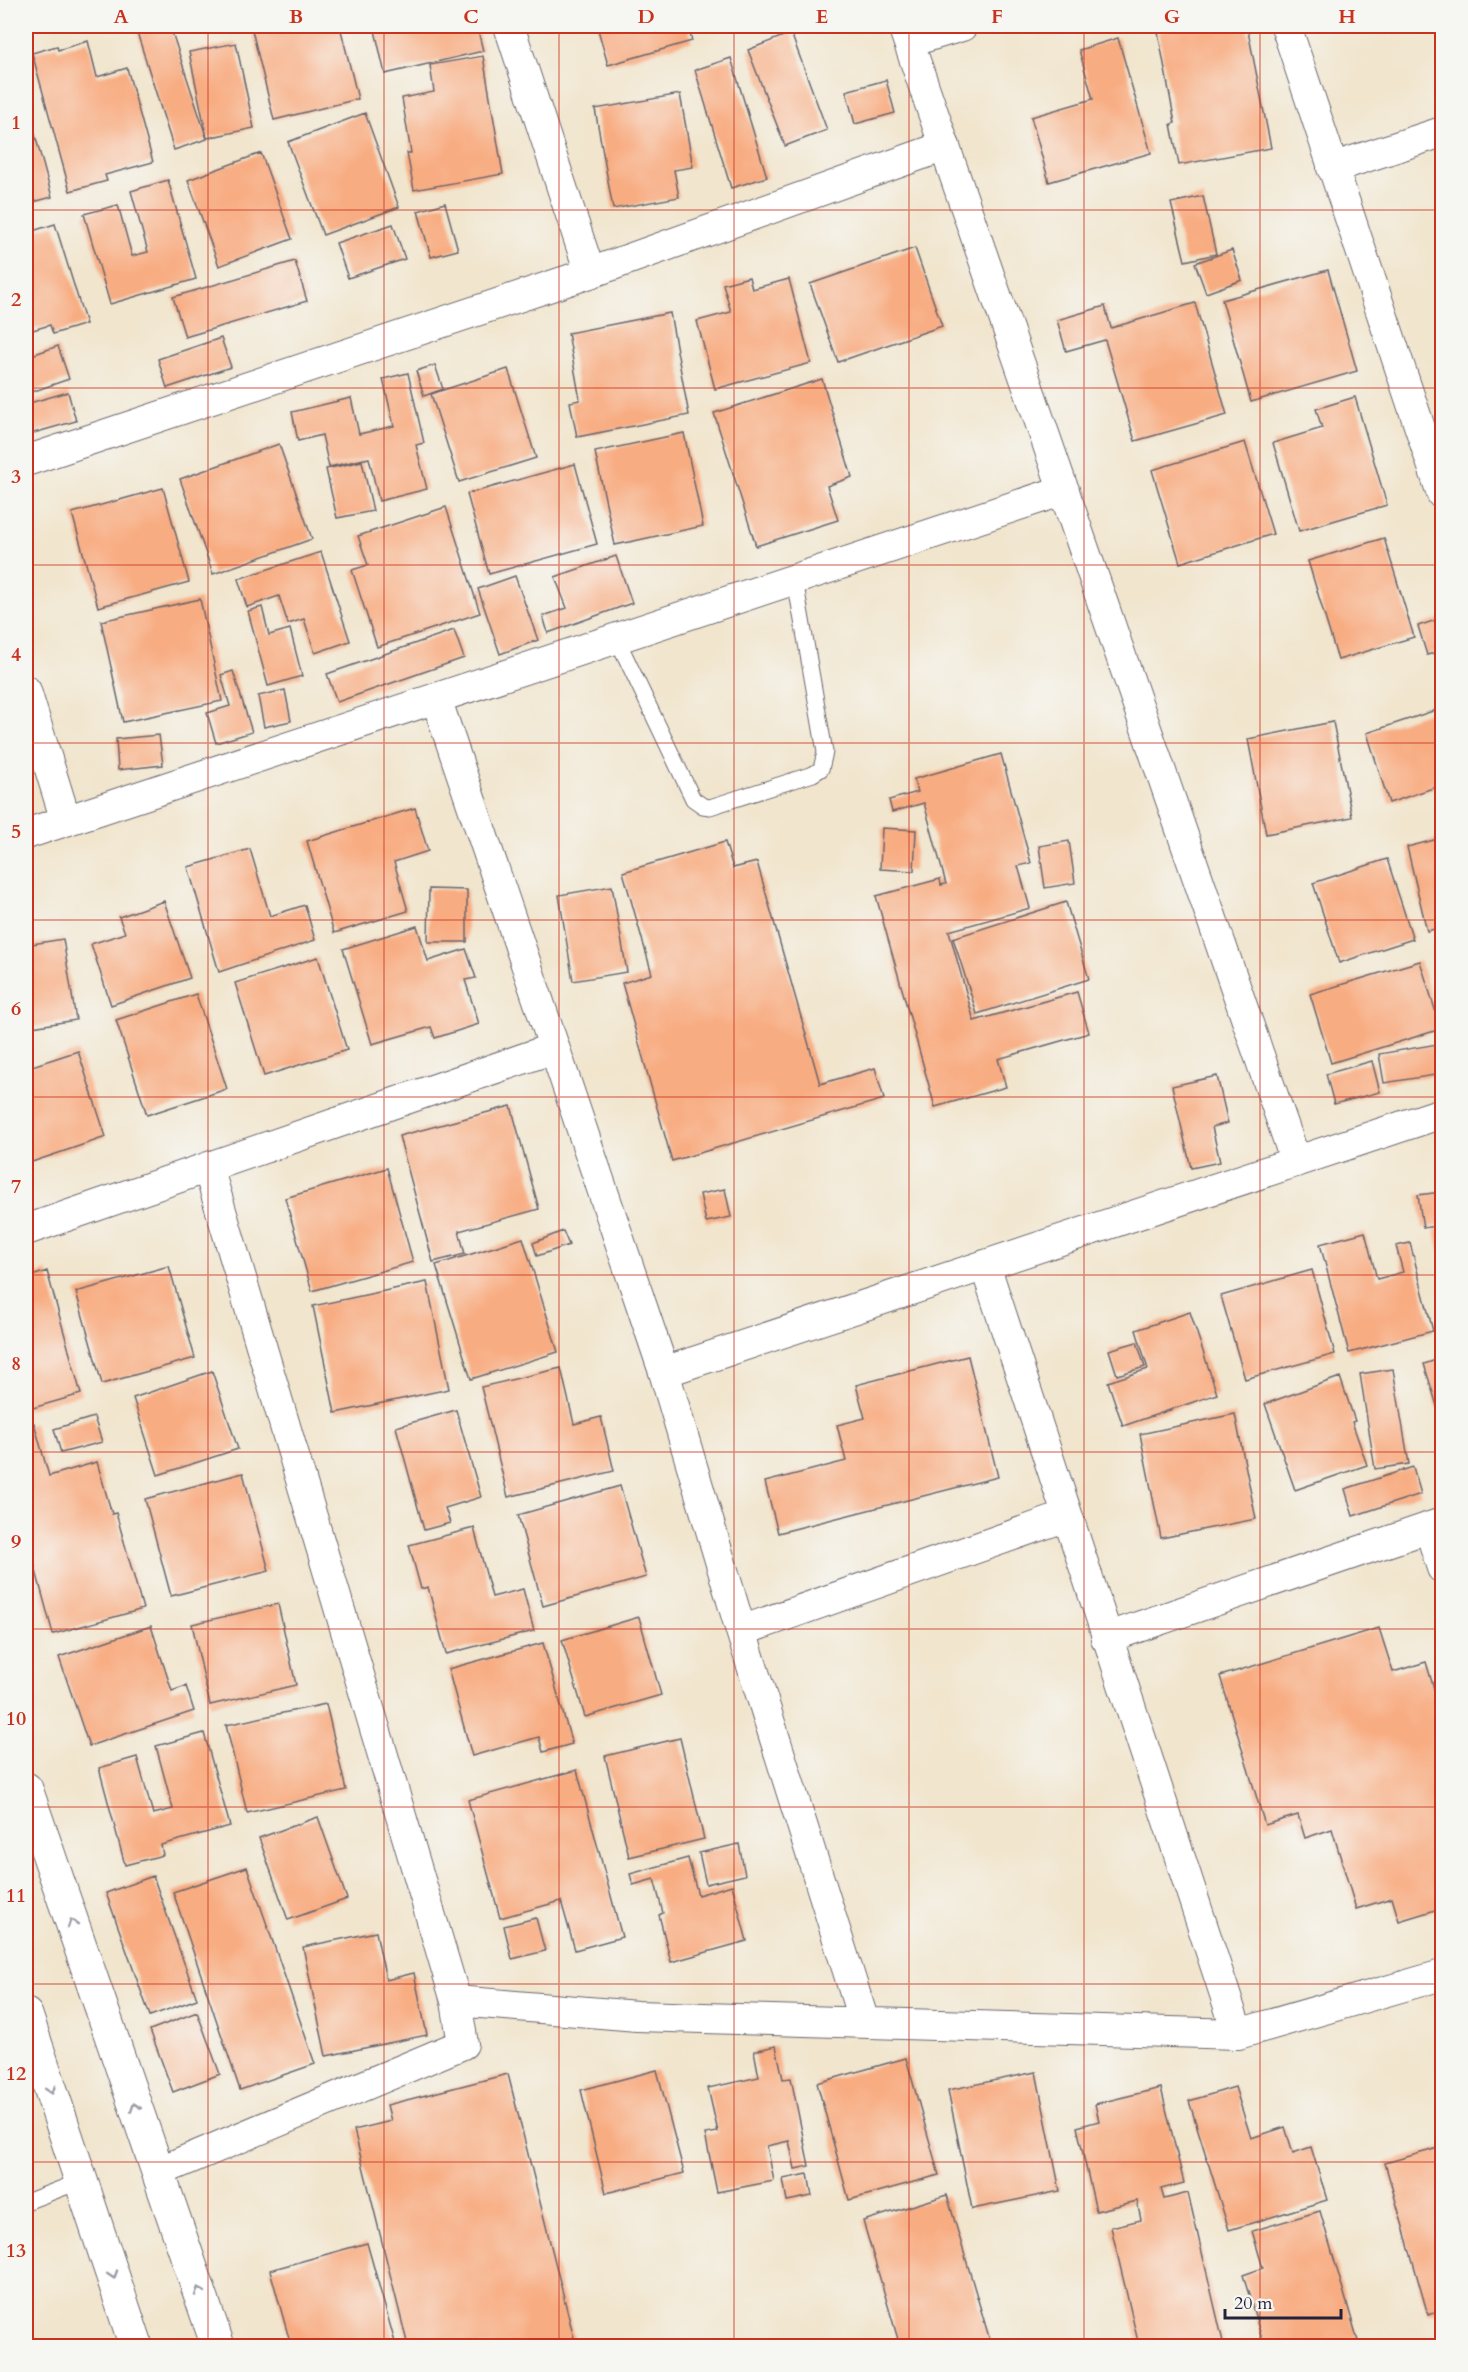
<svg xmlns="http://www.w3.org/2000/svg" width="1468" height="2372" viewBox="0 0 1468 2372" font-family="Cardo,serif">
<rect width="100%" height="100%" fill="#f6f6f2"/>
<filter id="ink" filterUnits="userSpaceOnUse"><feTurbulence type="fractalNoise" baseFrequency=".0167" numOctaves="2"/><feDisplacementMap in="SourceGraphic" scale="12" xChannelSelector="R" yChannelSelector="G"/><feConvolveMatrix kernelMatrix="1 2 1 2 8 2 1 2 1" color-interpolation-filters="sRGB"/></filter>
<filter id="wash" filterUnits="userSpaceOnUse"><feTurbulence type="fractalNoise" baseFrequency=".008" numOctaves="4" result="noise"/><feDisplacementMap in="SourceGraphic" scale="24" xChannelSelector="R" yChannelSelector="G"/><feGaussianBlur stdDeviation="1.35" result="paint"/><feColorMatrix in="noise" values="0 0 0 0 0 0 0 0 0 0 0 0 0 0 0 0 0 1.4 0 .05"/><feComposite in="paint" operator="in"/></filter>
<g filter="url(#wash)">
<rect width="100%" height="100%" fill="#f1e5cd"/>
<g id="blocks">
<path fill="#f8ac81" d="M 135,26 L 170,26 L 207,139 L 174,150 Z
M 251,26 L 340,26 L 358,99 L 274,120 Z
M 374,26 L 477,26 L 483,51 L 385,74 Z
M 597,26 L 688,26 L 692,41 L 608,65 Z
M 1190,26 L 1247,26 L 1271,148 L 1179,165 L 1171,124 L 1175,123 L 1158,32 Z
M 791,33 L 827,130 L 785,146 L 748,50 Z
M 1118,38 L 1151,153 L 1049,182 L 1031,117 L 1093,99 L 1079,50 Z
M 88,41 L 97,77 L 127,68 L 153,162 L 105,175 L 107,181 L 70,191 L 32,53 L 57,46 L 58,50 Z
M 236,43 L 254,128 L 207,138 L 189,52 Z
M 483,56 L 503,174 L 414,190 L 407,153 L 411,153 L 402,98 L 434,92 L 430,65 Z
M 731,58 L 767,177 L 731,188 L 695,70 Z
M 886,80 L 895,113 L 855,124 L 846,91 Z
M 680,94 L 693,167 L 674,170 L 679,197 L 613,209 L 595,109 Z
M 26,102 L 52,197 L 26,204 Z
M 365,113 L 399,207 L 323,235 L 288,142 Z
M 261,153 L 292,239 L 219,266 L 188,180 Z
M 168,180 L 196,279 L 110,304 L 84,214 L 118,205 L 132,256 L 148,252 L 131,191 Z
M 1203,196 L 1216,254 L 1185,261 L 1171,203 Z
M 445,203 L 458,250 L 431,257 L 418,211 Z
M 55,224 L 86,324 L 53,334 L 50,325 L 26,332 L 26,233 Z
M 393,224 L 405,259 L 348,278 L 336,243 Z
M 1442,243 L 1442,259 L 1437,244 Z
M 915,248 L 942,326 L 838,362 L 810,284 Z
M 1232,250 L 1242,280 L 1206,293 L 1195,263 Z
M 295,261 L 307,301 L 185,337 L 173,297 Z
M 1328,270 L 1357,371 L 1251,402 L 1222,300 Z
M 749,277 L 752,289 L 789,279 L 811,363 L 715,389 L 697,321 L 731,312 L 723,284 Z
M 1195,303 L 1227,415 L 1135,441 L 1105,340 L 1066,351 L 1057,320 L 1105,306 L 1111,328 Z
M 670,313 L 689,415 L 577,437 L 570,402 L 580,400 L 568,333 Z
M 221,338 L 231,367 L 167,388 L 158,359 Z
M 58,346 L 69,379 L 26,394 L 26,357 Z
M 435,365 L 443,389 L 424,396 L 416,371 Z
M 508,369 L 536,458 L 459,482 L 431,394 Z
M 408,373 L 424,443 L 416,445 L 427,489 L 379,501 L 369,458 L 329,467 L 322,435 L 298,441 L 292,412 L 351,398 L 359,434 L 394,426 L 383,379 Z
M 822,379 L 852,477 L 827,486 L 838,520 L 756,546 L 714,413 Z
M 68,392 L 76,421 L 30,434 L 26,420 L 26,404 Z
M 1355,397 L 1387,505 L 1299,531 L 1273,443 L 1322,428 L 1316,409 Z
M 684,433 L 703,526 L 615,545 L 595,452 Z
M 1245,442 L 1273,534 L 1180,563 L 1152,470 Z
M 279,444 L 312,539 L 213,574 L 180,479 Z
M 362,461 L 373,511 L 337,518 L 326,469 Z
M 575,464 L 597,544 L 489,574 L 467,494 Z
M 163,488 L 189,582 L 98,607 L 72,513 Z
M 446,507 L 480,613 L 377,647 L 352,570 L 368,565 L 358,536 Z
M 1384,538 L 1414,637 L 1338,660 L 1308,561 Z
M 321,552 L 350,641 L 315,653 L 304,619 L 288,624 L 279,596 L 247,607 L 238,579 Z
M 616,556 L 632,603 L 548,633 L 543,616 L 567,608 L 555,577 Z
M 515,576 L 538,640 L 500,654 L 478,589 Z
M 200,599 L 222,701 L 123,722 L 101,621 Z
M 262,607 L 269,635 L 290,629 L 302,676 L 268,686 L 248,611 Z
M 1442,618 L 1442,651 L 1427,655 L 1418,626 Z
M 454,630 L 464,658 L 337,702 L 327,674 Z
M 233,671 L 252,732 L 216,743 L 207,713 L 230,706 L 221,675 Z
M 285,690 L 291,721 L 264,727 L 258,696 Z
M 1442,708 L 1442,785 L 1389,803 L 1367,733 Z
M 1333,722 L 1352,817 L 1266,834 L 1248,739 Z
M 159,735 L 163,765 L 118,770 L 116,739 Z
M 1001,754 L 1031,863 L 1018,866 L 1030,908 L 949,931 L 974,1021 L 1077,992 L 1089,1033 L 998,1059 L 1006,1087 L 935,1107 L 876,896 L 940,879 L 941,885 L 946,884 L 924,803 L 892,812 L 889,800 L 918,792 L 914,779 Z
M 415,808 L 428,851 L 394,862 L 408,911 L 334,933 L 307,841 Z
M 882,828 L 916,830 L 914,871 L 880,869 Z
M 1442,838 L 1442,927 L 1427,931 L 1407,847 Z
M 1069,841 L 1075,883 L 1045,888 L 1039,846 Z
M 725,842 L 733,868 L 757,862 L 820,1084 L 875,1068 L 884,1099 L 672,1161 L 622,983 L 652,974 L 623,872 Z
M 250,849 L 270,916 L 305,905 L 315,940 L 219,972 L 188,867 Z
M 1387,859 L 1413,939 L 1339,963 L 1313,883 Z
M 612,886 L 627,972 L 573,981 L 559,895 Z
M 429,889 L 467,890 L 467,942 L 428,942 Z
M 164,901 L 190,978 L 111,1005 L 91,944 L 125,933 L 119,917 Z
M 1066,902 L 1089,979 L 977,1014 L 953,938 Z
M 417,926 L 428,961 L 466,949 L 476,978 L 465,980 L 479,1024 L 435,1038 L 431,1027 L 372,1044 L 343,949 Z
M 63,939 L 76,1020 L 26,1028 L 26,945 Z
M 1442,944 L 1442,964 L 1437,946 Z
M 318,957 L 347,1050 L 264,1076 L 235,983 Z
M 1420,961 L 1441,1029 L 1331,1063 L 1310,994 Z
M 196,994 L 227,1089 L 147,1115 L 116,1020 Z
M 1437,1044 L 1442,1074 L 1384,1083 L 1379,1054 Z
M 78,1051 L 106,1137 L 32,1162 L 26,1142 L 26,1068 Z
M 1372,1061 L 1380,1092 L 1334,1104 L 1326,1074 Z
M 1217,1076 L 1228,1123 L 1212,1127 L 1220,1162 L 1191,1168 L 1172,1086 Z
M 511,1106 L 539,1209 L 459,1231 L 465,1254 L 433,1262 L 399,1136 Z
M 387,1168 L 413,1262 L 312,1291 L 285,1198 Z
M 725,1189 L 731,1217 L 706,1222 L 700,1194 Z
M 1441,1192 L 1442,1225 L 1423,1228 L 1418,1195 Z
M 1442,1227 L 1442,1257 L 1434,1230 Z
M 563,1231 L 569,1245 L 537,1256 L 533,1243 Z
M 1365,1232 L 1377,1279 L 1403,1272 L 1396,1246 L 1410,1243 L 1433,1331 L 1349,1353 L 1320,1244 Z
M 523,1238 L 558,1352 L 471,1379 L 436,1265 Z
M 169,1266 L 195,1358 L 102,1384 L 76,1292 Z
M 1312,1270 L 1335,1354 L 1245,1379 L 1221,1296 Z
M 47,1271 L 81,1394 L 26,1410 L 26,1278 Z
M 427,1282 L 449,1389 L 335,1413 L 313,1306 Z
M 1190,1312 L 1217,1394 L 1123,1426 L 1108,1382 L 1148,1369 L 1136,1330 Z
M 1137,1342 L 1145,1367 L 1117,1375 L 1109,1350 Z
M 968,1356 L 998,1477 L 778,1533 L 765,1482 L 846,1461 L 837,1425 L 865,1418 L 856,1385 Z
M 1442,1358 L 1442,1422 L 1424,1364 Z
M 561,1368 L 574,1424 L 601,1417 L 614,1471 L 508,1497 L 481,1387 Z
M 1393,1369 L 1409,1464 L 1375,1469 L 1360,1374 Z
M 212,1371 L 238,1449 L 158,1475 L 133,1398 Z
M 1340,1377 L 1355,1421 L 1352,1422 L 1367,1465 L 1295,1490 L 1265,1404 Z
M 456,1410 L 481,1497 L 445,1508 L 450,1523 L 424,1530 L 396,1427 Z
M 1235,1414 L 1256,1519 L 1161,1538 L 1140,1434 Z
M 94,1417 L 102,1442 L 61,1453 L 54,1429 Z
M 34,1423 L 49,1476 L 97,1462 L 112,1514 L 116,1513 L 143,1609 L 53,1634 L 32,1556 L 26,1558 L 26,1426 Z
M 1413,1467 L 1421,1494 L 1353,1516 L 1345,1489 Z
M 243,1473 L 269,1571 L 171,1596 L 145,1499 Z
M 620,1486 L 646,1577 L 543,1606 L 518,1515 Z
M 474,1528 L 492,1597 L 523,1589 L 534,1631 L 446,1654 L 428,1587 L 421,1589 L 409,1545 Z
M 278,1604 L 296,1685 L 210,1705 L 192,1624 Z
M 639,1617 L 661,1695 L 585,1717 L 562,1640 Z
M 151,1626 L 172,1691 L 186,1686 L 194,1711 L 89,1746 L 59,1657 Z
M 1379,1628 L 1393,1672 L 1426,1662 L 1442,1716 L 1442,1908 L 1399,1921 L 1392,1898 L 1356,1909 L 1332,1829 L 1305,1838 L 1298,1815 L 1265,1825 L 1220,1676 Z
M 543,1643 L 572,1744 L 543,1752 L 539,1737 L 472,1756 L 448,1669 Z
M 326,1704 L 346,1790 L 247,1813 L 226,1725 Z
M 204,1733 L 230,1826 L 161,1845 L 163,1855 L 125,1865 L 99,1768 L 137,1757 L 153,1814 L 173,1809 L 156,1746 Z
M 680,1738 L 704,1839 L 629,1857 L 605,1756 Z
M 577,1770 L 622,1937 L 575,1950 L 561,1901 L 500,1918 L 468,1800 Z
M 318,1817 L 347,1899 L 288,1920 L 259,1838 Z
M 739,1844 L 745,1875 L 706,1884 L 699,1853 Z
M 688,1858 L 698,1895 L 732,1885 L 747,1941 L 671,1962 L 659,1915 L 663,1913 L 654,1879 L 633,1885 L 630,1874 Z
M 247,1867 L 315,2064 L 240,2090 L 173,1892 Z
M 153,1876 L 197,1999 L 150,2016 L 106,1893 Z
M 536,1918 L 545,1951 L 512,1959 L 504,1926 Z
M 376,1932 L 386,1980 L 414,1973 L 427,2035 L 326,2056 L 303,1947 Z
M 197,2012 L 220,2074 L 173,2092 L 150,2030 Z
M 776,2046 L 783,2079 L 791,2078 L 809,2166 L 795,2169 L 789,2141 L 767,2146 L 774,2181 L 717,2192 L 705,2134 L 718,2132 L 708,2088 L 759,2077 L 754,2051 Z
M 906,2058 L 939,2175 L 849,2200 L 817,2083 Z
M 657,2070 L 684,2173 L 606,2193 L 581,2090 Z
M 1036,2072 L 1060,2191 L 972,2209 L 948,2090 Z
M 508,2074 L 576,2346 L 408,2346 L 354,2130 L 391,2121 L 387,2105 Z
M 1235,2087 L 1251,2138 L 1285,2127 L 1293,2153 L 1311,2147 L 1327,2200 L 1229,2230 L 1189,2101 Z
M 1161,2088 L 1184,2183 L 1161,2189 L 1164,2199 L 1188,2193 L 1224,2346 L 1139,2346 L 1111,2227 L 1141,2220 L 1137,2201 L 1096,2211 L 1077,2127 L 1099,2121 L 1095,2104 Z
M 1442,2147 L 1442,2311 L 1428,2315 L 1385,2163 Z
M 808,2174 L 812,2196 L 787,2201 L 783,2179 Z
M 947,2195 L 991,2344 L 963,2346 L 962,2342 L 948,2346 L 932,2346 L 929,2339 L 900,2346 L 863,2221 Z
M 1320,2211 L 1358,2341 L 1338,2346 L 1264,2346 L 1243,2275 L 1263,2268 L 1252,2231 Z
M 367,2243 L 396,2346 L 291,2346 L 270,2270 Z"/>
</g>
</g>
<g filter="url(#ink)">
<use href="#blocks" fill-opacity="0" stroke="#6a666e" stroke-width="1.5"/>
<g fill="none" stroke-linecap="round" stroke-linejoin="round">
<g stroke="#6a666e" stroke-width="17">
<path id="service" d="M 617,639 L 693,799 L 703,806 L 710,807 L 813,774 L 821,769 L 825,752 L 795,580
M 26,2202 L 81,2181"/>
</g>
<g stroke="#6a666e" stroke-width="32">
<path id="minor" d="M 509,26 L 590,273
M 903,26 L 1296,1162
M 1286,26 L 1442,494
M 909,42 L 962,26
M 1332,168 L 1442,132
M 26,461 L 590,273 L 945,146
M 26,691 L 66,821
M 436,698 L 664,1372 L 741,1631 L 864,2022
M 26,834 L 1064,490
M 26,1230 L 554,1048
M 985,1265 L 1238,2034
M 664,1372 L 1442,1113
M 1429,1527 L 1442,1568
M 741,1631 L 1067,1516
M 1106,1638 L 1442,1523
M 456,2001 L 637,2016 L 1238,2034 L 1442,1975
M 158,2172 L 463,2044 L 456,2001 L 208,1167"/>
</g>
<g stroke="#6a666e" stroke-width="35">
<path id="primary" d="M 26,1789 L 218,2346
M 26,2015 L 136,2346"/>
</g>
<use href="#service" stroke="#fff" stroke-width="15"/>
<use href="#minor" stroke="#fff" stroke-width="30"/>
<use href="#primary" stroke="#fff" stroke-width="33"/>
</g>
<defs><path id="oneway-chevron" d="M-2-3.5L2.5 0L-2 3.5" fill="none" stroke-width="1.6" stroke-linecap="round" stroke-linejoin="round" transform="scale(1.5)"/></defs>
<g stroke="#9c9ca7">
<use href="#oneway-chevron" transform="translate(72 1923) rotate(-109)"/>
<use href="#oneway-chevron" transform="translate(51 2090) rotate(72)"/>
<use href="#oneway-chevron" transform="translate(135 2107) rotate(-109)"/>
<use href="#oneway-chevron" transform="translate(113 2275) rotate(72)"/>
<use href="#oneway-chevron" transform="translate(199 2291) rotate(-109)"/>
</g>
</g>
<path fill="none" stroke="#c8321e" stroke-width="1.5" stroke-opacity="0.55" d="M 208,26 L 208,2346M 384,26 L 384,2346M 559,26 L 559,2346M 734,26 L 734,2346M 909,26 L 909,2346M 1084,26 L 1084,2346M 1260,26 L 1260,2346M 26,210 L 1442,210M 26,388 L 1442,388M 26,565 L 1442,565M 26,743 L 1442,743M 26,920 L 1442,920M 26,1097 L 1442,1097M 26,1275 L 1442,1275M 26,1452 L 1442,1452M 26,1629 L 1442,1629M 26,1807 L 1442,1807M 26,1984 L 1442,1984M 26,2162 L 1442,2162"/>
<rect width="1468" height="2372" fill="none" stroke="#f6f6f2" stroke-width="66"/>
<path d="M1225 2309v9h116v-9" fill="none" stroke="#22223b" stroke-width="3"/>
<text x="1234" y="2309" font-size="18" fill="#22223b" stroke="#f6f6f2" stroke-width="4.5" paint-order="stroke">20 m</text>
<rect x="33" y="33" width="1402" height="2306" fill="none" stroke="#c8321e" stroke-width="2"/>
<g font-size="20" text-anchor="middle" font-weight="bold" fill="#c8321e">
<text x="121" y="23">A</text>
<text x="296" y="23">B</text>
<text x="471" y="23">C</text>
<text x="646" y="23">D</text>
<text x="822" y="23">E</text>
<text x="997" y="23">F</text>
<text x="1172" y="23">G</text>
<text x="1347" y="23">H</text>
<text x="16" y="129">1</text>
<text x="16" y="306">2</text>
<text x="16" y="483">3</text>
<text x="16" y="661">4</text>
<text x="16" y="838">5</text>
<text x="16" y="1015">6</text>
<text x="16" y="1193">7</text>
<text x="16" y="1370">8</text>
<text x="16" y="1548">9</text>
<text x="16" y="1725">10</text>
<text x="16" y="1902">11</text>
<text x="16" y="2080">12</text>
<text x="16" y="2257">13</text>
</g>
</svg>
